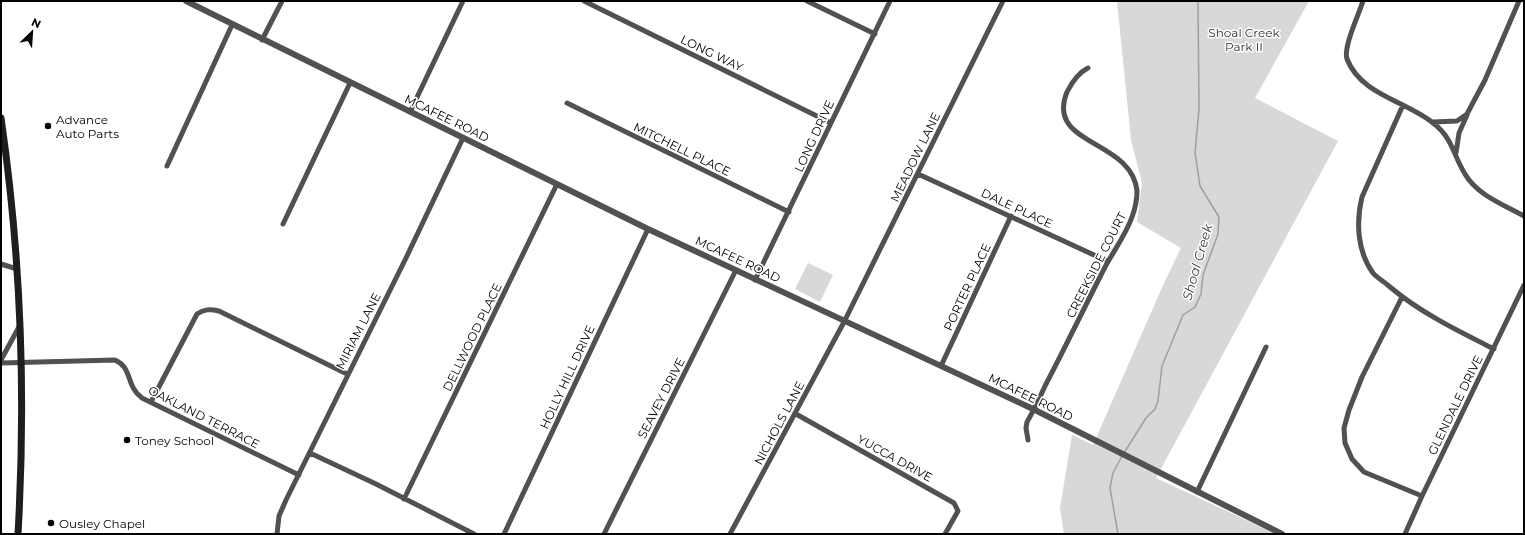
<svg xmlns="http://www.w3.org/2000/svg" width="1525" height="535" viewBox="0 0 1525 535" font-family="Montserrat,sans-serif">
<rect width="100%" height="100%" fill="#fff"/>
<path fill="#d8d8d8" d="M 1117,1 L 1309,1 L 1255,98 L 1338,141 L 1156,478 L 1276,534 L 1064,534 L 1060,508 L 1072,435 L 1093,445 L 1164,283 L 1181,248 L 1137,222 L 1142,183 L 1131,140 Z
M 808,263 L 833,275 L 820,302 L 795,289 Z"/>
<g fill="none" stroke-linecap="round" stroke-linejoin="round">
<path stroke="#9f9f9f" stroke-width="1.5" d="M 1124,453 L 1146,418 L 1155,409 L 1158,401 L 1162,366 L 1183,315 L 1195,307 L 1201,294 L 1203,275 L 1218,234 L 1219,217 L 1200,186 L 1195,153 L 1199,109 L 1198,1
M 1118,534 L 1110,488 L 1113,473 L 1122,456"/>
<path stroke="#515151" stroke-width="5" d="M 584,1 L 831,123
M 807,1 L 875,34
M 1363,1 C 1359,14 1343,47 1347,59 C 1361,95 1406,101 1433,123 C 1453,138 1453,155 1465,174 C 1477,195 1504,205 1524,216
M 262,40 L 282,1
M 567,103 L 789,212
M 1403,105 L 1362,197 C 1356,222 1357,251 1373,273 C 1377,278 1385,282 1390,287 C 1421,313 1458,331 1494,349
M 410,112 L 463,1
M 1433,122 L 1457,121 L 1467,114 L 1485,80 L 1519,1
M 1456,153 L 1459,133 L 1467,115
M 167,166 L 232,25
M 918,174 L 1107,261
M 283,224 L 350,83
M 1,264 L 17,269
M 755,280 L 890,1
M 1402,297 L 1362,377 L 1349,410 L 1344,428 L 1345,443 L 1352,459 L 1364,472 L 1422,496
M 1,360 L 20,325
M 1,363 L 115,360 C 133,368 125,385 142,398 L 299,475
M 941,366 L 1011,216
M 151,402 L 197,314 C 204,309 210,309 219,311 L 347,374
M 796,414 L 954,503 L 958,511 L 945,534
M 1028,440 L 1026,428 L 1027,422 C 1034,410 1040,397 1046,384 C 1065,348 1083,310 1102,273 C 1111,254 1125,237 1132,217 C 1135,209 1137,200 1137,191 C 1132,139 1045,146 1067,92 C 1072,82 1078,73 1088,68
M 310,453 L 376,484 L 474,534
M 1197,492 L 1266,347
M 404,499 L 557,184
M 277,534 L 279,516 L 286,500 L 406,258 L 463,138
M 504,534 L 648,229
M 604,534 L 736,270
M 730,534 L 844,322 L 1003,1
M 1405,534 L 1422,496 L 1524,285"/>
<path stroke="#515151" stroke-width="6" d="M 186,1 L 648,229 L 1033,409 L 1282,534"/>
<path stroke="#1e1e1e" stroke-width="7" d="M 1,118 C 21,256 26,395 18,534"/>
</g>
<g fill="#000" stroke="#fff" stroke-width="1.5">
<circle cx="48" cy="126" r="4"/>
<circle cx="127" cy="440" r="4"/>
<circle cx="51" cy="523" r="4"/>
</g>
<g text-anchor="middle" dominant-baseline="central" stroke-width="3" stroke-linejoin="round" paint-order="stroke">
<g font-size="12" fill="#2f2f2f" stroke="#fff">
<text x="1244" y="32">Shoal Creek<tspan x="1244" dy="14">Park II</tspan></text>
</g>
<g font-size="12" fill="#000" stroke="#fff">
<text transform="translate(712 53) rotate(26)">LONG WAY</text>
<text transform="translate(447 118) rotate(26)">MCAFEE ROAD</text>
<text transform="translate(814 136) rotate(-65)">LONG DRIVE</text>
<text transform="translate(682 149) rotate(26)">MITCHELL PLACE</text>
<text transform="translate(915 157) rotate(-64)">MEADOW LANE</text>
<text transform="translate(1017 208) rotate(25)">DALE PLACE</text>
<text transform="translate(738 259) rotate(25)">MCAFEE ROAD</text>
<text transform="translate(1096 265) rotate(-63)">CREEKSIDE COURT</text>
<text transform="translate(967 287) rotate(-65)">PORTER PLACE</text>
<text transform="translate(358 331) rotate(-63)">MIRIAM LANE</text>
<text transform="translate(472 337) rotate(-64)">DELLWOOD PLACE</text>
<text transform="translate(567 377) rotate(-65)">HOLLY HILL DRIVE</text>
<text transform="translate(1031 397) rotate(26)">MCAFEE ROAD</text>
<text transform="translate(661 398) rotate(-63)">SEAVEY DRIVE</text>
<text transform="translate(1455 405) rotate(-64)">GLENDALE DRIVE</text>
<text transform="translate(204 417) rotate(27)">OAKLAND TERRACE</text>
<text transform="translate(779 423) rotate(-62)">NICHOLS LANE</text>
<text transform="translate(895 458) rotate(29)">YUCCA DRIVE</text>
</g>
<g font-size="12" fill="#000" stroke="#fff" text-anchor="start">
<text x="56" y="119">Advance<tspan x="56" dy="14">Auto Parts</tspan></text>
<text x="135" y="440">Toney School</text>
<text x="59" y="523">Ousley Chapel</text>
</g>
<g font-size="13" font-style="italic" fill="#404040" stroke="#fff">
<text transform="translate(1197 262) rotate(-74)">Shoal Creek</text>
</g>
</g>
<rect width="1525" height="535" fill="none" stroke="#000000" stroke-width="4"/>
<g transform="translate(32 32) rotate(25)" stroke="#ffffff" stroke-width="3" paint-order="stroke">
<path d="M0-3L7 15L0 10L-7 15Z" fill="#000000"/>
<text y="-6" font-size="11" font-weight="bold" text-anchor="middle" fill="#000000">N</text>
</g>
</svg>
